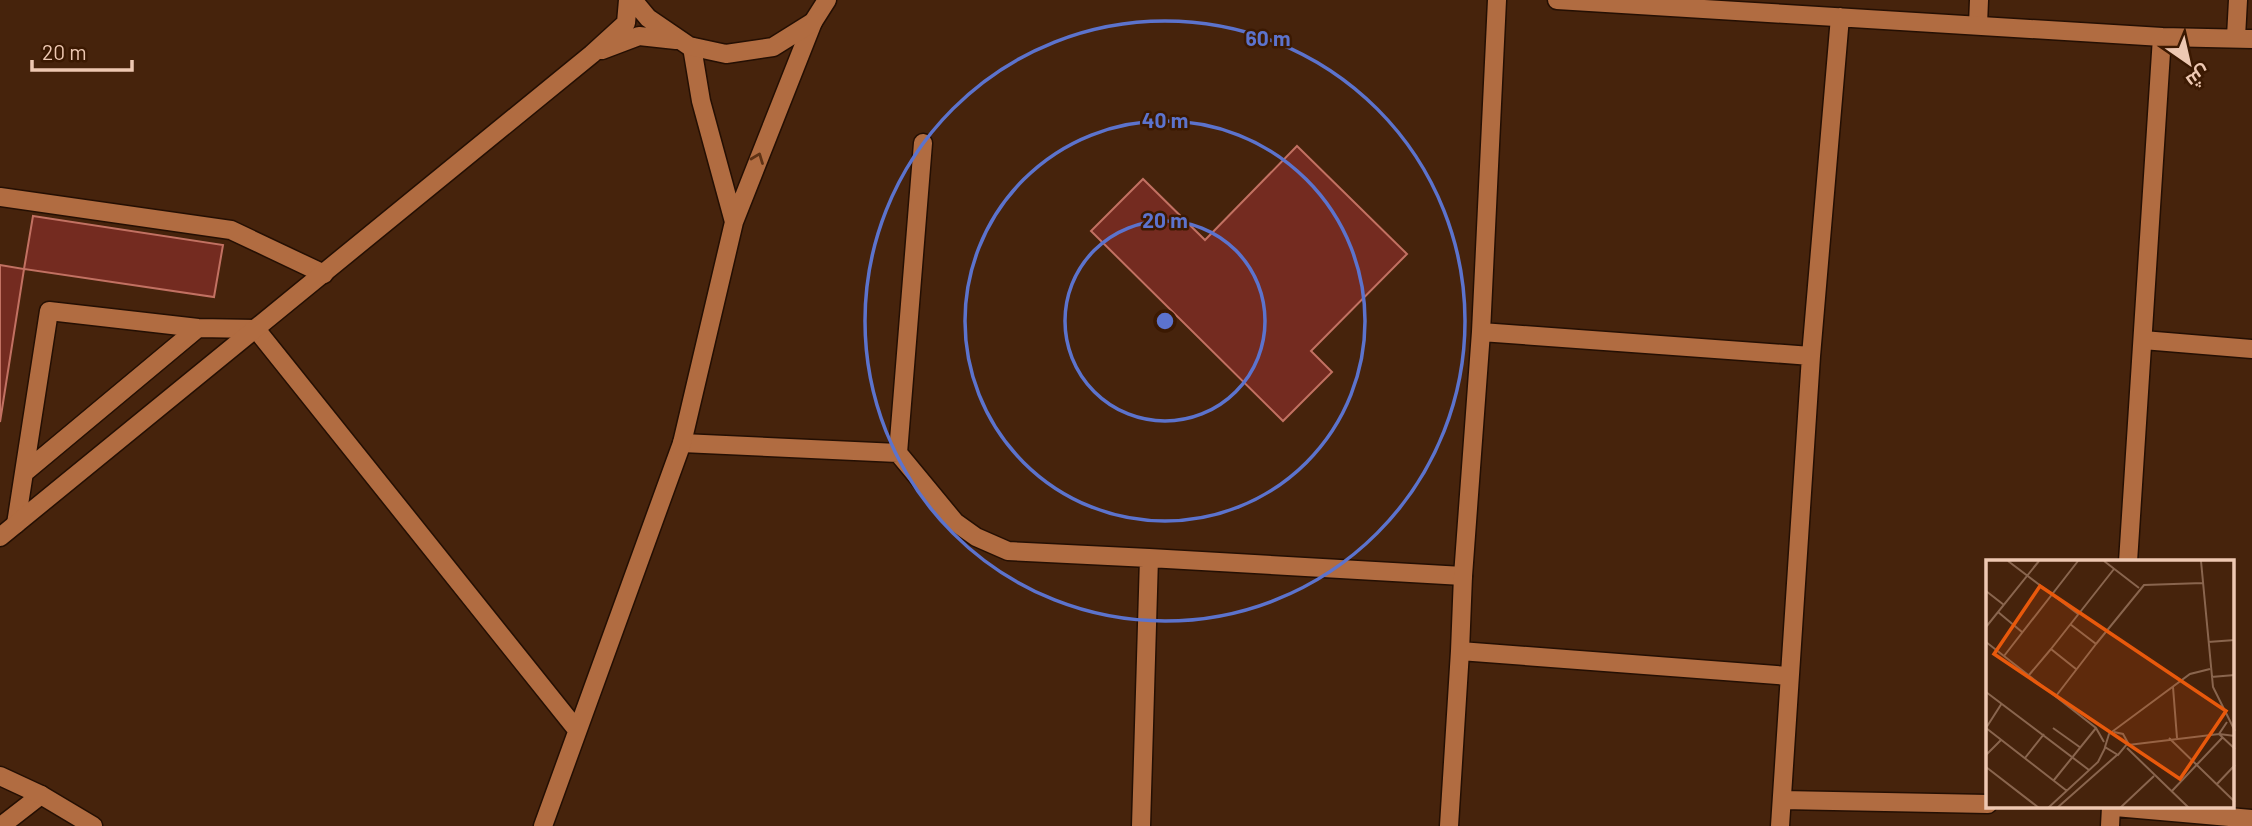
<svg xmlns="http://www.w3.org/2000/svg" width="2252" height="826" viewBox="0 0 2252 826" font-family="Barlow,Cairo,sans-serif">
<rect width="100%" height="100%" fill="#46230c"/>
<path fill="#742b20" stroke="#c27162" stroke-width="2" d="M 1297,146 L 1407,254 L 1311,351 L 1332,372 L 1283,421 L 1091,231 L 1143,179 L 1205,240 Z
M 33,216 L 223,245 L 214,297 L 24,269 Z
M 0,265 L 24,269 L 0,422 Z"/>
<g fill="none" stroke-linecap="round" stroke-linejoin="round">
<g stroke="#240f03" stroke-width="21">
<path id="lane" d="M 1978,25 L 1979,0
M 923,143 L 898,453 L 955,522 L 976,537 L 1008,551 L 1149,558
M 682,443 L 898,453
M 24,473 L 198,328
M 16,524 L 49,311 L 198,328 L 256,329
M 1141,826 L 1149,558 L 1463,576"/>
</g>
<g stroke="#240f03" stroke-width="21">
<path id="street" d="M 1497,0 L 1481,332 L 1463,576 L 1460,651 L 1789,676
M 1557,0 L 2162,37 L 2252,39
M 2236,37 L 2238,0
M 692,47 L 701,101 L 734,222
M 0,197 L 231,230 L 324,274
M 256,329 L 577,730
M 1481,332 L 1811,356 L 1780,826
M 2143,340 L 2252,349
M 1811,356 L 1840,17
M 2128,562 L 2162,37
M 1782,800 L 1988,804
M 2115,807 L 2252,819
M 1,826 L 41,795
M 543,826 L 682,443 L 734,222 L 813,22
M 1449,826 L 1460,651
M 2110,826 L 2111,807"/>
</g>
<g stroke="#240f03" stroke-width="21">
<path id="secondary" d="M 633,0 L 648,18 L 689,46 L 726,54 L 773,47 L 813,22 L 827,0
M 602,50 L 639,36 L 676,40
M 0,537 L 592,54 L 626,23 L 628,0
M 0,776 L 41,795 L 93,826"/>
</g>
<use href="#lane" stroke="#b16c41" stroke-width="18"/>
<use href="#street" stroke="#b16c41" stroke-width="18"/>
<use href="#secondary" stroke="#b16c41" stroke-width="18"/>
</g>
<defs><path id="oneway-chevron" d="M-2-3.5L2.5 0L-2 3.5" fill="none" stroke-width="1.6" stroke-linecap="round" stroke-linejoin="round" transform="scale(1.75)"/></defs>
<use stroke="#5e3215" href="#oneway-chevron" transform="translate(758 158) rotate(-69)"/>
<g fill="none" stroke="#5c73cd" stroke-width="3.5">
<circle cx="1165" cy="321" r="100"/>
<circle cx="1165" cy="321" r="200"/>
<circle cx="1165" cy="321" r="300"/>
</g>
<g transform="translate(1986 560)">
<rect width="248" height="248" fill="#46230c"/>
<path fill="none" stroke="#89654e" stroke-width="2" d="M 22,1 L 92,54M 118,1 L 153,28M 215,1 L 227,127 L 249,171M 0,31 L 18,45M 12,52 L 36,72M 0,67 L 53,1M 0,82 L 110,168 L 118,182M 222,82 L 249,80M 110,84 L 158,25 L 217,23M 18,96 L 92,1M 90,109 L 65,89 L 128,9M 43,115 L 65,89M 225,117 L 249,115M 187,127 L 191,178M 0,132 L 103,210M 70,136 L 110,84 L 84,64M 241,162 L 233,174 L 249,176M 0,168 L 81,231M 0,168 L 16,143M 67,168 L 95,188M 128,172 L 137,174 L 142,183 L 132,195 L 119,187 L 123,174 L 204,114 L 224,109M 183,178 L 249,242M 142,185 L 233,174 L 249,189M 141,188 L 203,248M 0,195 L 15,180M 39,198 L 58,174M 0,207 L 53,248M 68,220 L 110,168M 230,225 L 249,205M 185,232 L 236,178M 62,248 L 112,202 L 119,188M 71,248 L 131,195M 134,248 L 168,216"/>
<path fill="#e8590c" fill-opacity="0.15" stroke="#e8590c" stroke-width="3.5" d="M 54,26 L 240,151 L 194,219 L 8,94 Z"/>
<rect width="248" height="248" fill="none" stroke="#eec8b2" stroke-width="3.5"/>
</g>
<circle cx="1165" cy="321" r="10" fill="#5c73cd" stroke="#3b1902" stroke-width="3.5"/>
<g font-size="21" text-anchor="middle" font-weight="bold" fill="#5c73cd" stroke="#3b1902" stroke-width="5" stroke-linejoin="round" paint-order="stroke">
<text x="1268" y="46">60 m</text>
<text x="1165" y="128">40 m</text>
<text x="1165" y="228">20 m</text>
</g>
<g transform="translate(2189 63) rotate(146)" stroke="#3b1902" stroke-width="5" paint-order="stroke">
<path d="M0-5L12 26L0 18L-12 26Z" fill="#eec8b2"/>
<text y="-10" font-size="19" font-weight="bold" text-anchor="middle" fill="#eec8b2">ش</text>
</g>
<path d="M32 60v10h100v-10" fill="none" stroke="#eec8b2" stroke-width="3.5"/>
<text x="42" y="60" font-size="21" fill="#eec8b2" stroke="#3b1902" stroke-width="5" paint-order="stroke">20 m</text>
</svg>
